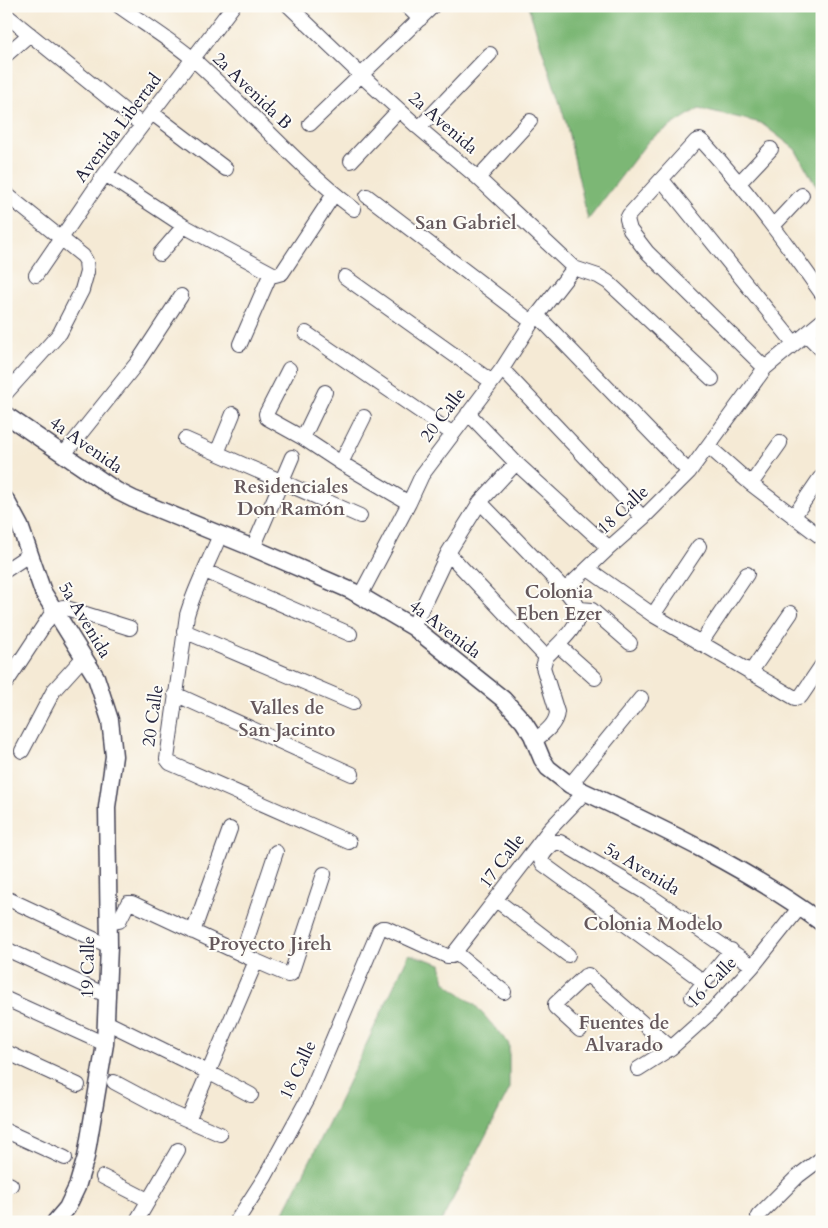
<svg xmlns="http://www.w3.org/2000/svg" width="828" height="1228" viewBox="0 0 828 1228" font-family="Cardo,serif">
<rect width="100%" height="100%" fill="#fdfcf7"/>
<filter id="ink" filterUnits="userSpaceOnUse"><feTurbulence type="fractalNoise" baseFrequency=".02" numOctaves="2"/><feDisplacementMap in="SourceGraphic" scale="10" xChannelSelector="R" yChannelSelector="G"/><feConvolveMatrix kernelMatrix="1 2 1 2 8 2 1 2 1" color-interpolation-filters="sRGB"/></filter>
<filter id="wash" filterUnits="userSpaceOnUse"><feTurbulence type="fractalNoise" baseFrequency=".0096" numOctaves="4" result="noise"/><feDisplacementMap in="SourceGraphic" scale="20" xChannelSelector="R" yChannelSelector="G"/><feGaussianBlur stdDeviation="1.12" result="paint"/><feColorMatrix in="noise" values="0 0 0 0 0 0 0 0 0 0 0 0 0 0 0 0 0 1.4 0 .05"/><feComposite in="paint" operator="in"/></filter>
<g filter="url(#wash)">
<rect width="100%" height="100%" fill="#f5ead5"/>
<path fill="#7cb775" stroke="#4f6c58" d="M 528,6 L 822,6 L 822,196 L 795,149 L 761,123 L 699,108 L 649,140 L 588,220 L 566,122 Z
M 409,954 L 441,964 L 445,982 L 475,1005 L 509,1044 L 509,1090 L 441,1222 L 279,1222 L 329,1123 Z"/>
</g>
<g filter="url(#ink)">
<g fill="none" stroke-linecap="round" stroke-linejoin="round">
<g stroke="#424052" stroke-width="16">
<path id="minor" d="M 119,6 C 144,24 171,40 194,60 C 249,109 296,165 354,209
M 289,6 L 361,75 L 419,128 L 478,178 L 574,268
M 407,6 L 420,19
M 6,15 L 142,125
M 6,55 L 30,34
M 152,113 L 226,169
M 310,124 L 433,6
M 419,128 L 490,54
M 351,161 L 399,110
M 105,174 L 184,226 L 275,275 L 282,273 L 334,194
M 478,178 L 530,121
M 662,180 L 794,343
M 740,182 L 771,149
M 6,194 L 83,256 L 86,261 L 87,272 L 82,290 L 60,333 L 6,393
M 367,196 L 532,322
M 773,226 L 802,195
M 160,254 L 184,226
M 574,268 L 598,276 L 608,282 L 712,379
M 36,275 L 105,174 L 233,6
M 345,277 L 492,382
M 537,315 L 689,472
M 306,333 L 453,434
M 806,334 L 822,350
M 240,344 L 271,273
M 765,368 L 647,252 L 630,230 L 627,219 L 629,215 L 696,141 L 700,140 L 704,143 C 747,190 785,241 822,294
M 289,369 L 266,414 L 267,418 L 303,438 L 341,463 L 409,503
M 502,369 L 643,518
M 468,413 L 516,463 L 609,548
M 303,438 L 325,392
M 185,439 L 360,516
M 708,446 L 751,484 L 822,538
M 217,453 L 233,414
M 64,454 L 137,363 L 181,296
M 341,463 L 364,417
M 751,484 L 780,443
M 480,502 L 565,590
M 794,516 L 820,478
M 220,535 C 209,562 195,587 187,615 L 167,759 L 170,763 L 349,842
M 253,548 L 292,457
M 448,553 L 546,657
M 588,569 L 653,615 L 795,698 L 801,696 L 822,665
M 6,570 L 30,554
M 205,571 L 350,634
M 360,596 L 409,503 L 422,475 L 502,369 L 532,322 L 574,268
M 580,609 L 592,610 L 630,643
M 653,615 L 699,546
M 413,627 L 448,553 L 480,502 L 516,463
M 184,631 L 353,703
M 700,644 L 747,574
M 558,645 L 595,678
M 750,673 L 791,613
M 6,683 L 54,610 L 63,607 L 130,628
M 175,694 L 352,774
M 534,741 C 544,733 556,725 557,712 L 543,667 L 546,657 C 559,643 579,628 580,609 L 565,590 L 609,548 L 643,518 L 689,472 L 765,368 L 822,321
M 22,751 L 54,690 L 83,658
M 570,785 L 641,698
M 6,898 L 109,946
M 496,900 L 568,955
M 109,923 L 119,921 L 128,903 L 132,903 L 256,961 L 288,975 L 291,974 L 324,874
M 193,932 L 230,829
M 6,949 L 108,996
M 456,953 L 504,992
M 242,954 L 276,852
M 704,982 L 543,864 L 541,860 C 543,853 550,846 556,842 L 560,842 L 643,891 L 753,966
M 692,997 L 731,950
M 6,999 L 105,1044
M 106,1022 L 208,1072 L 251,1095
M 580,1030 L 555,1007 L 555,1004 L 585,976 L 588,975 L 671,1048
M 6,1052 L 78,1085
M 638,1069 L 671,1048 L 710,1013 L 753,966 L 800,907
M 114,1082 L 172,1113 L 220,1134
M 188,1120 L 256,961
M 6,1131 L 65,1158
M 103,1177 L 148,1200
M 6,1183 L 11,1185
M 758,1216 L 798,1176 L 822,1158
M 136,1222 L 178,1150
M 236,1222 L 265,1177 L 308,1098 L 379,930 L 382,928 L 386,928 L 447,956 L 452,956 L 550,829 L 585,792"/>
</g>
<g stroke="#424052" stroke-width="19">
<path id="tertiary" d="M 6,415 L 117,491 L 133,499 L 253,548 L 352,591 L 413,627 L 503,699 L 523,721 L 532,735 L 542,759 L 548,768 L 570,785 C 657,826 744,866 822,923
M 6,500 L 20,526 L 43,592 L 96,677 L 110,720 L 114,756 L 107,807 L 109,946 L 105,1044 L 86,1157 L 77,1187 L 67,1208 L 55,1222"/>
</g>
<use href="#minor" stroke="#fff" stroke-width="14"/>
<use href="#tertiary" stroke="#fff" stroke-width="16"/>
</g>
</g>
<g text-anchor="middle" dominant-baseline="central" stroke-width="4" stroke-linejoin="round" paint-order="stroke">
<g font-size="18" fill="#22223b" stroke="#fdfcf7">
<text transform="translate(252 91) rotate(44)">2a Avenida B</text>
<text transform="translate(443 123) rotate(41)">2a Avenida</text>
<text transform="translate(118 128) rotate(-53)">Avenida Libertad</text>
<text transform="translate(443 415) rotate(-53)">20 Calle</text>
<text transform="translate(86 445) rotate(35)">4a Avenida</text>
<text transform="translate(623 510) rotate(-43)">18 Calle</text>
<text transform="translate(85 620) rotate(59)">5a Avenida</text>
<text transform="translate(445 629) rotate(37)">4a Avenida</text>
<text transform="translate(153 716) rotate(-82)">20 Calle</text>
<text transform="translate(502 861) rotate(-53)">17 Calle</text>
<text transform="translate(642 869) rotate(31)">5a Avenida</text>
<text transform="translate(88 967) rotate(-89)">19 Calle</text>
<text transform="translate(712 982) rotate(-46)">16 Calle</text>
<text transform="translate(298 1070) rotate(-65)">18 Calle</text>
</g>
<g font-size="19" font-weight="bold" fill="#65585c" stroke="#fdfcf7">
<text x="466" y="223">San Gabriel</text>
<text x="291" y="487">Residenciales<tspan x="291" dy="22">Don Ramón</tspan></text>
<text x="559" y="592">Colonia<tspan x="559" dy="22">Eben Ezer</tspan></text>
<text x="287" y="708">Valles de<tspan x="287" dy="22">San Jacinto</tspan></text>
<text x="653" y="924">Colonia Modelo</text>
<text x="270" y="944">Proyecto Jireh</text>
<text x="624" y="1023">Fuentes de<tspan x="624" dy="22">Alvarado</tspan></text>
</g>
</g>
<rect width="828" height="1228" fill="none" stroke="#fdfcf7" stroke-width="25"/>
</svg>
